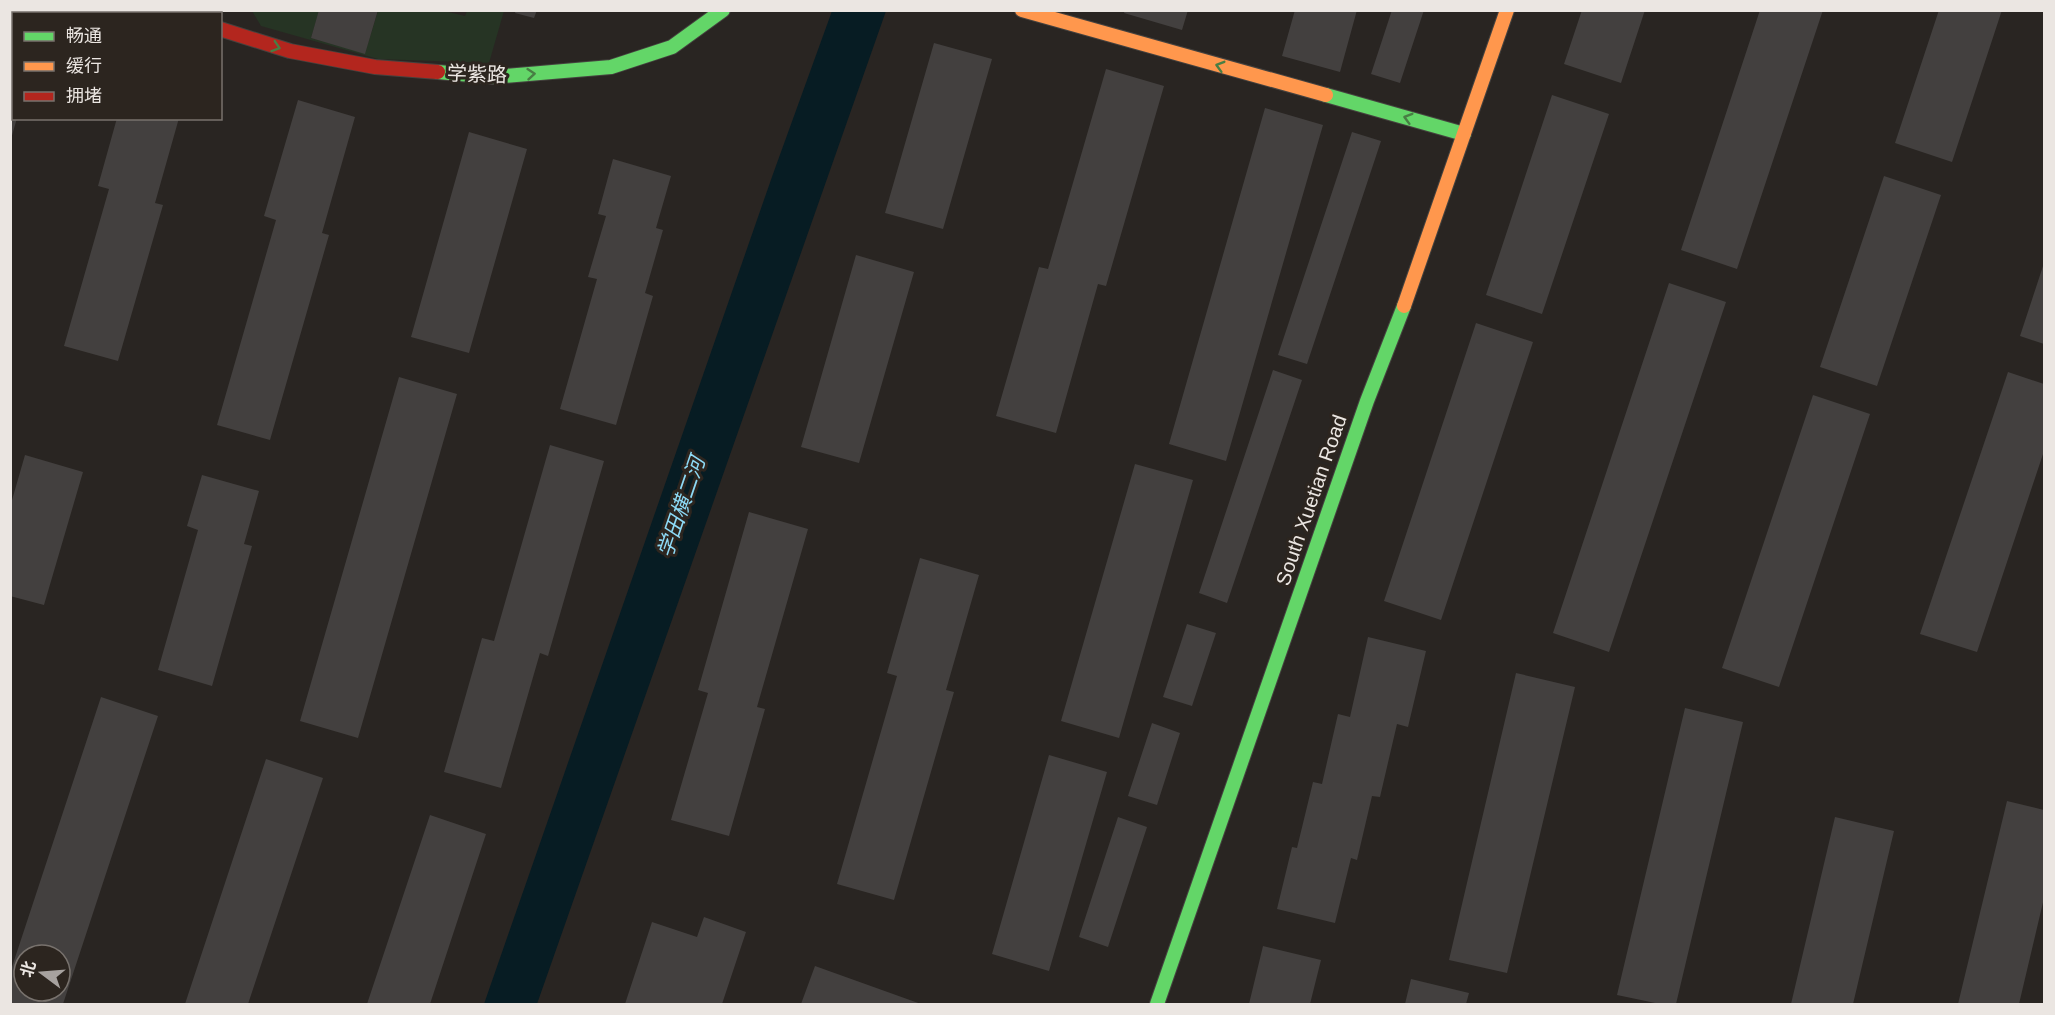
<svg xmlns="http://www.w3.org/2000/svg" width="2055" height="1015" viewBox="0 0 2055 1015" font-family="Arial,'Noto Sans SC',sans-serif">
<rect width="100%" height="100%" fill="#292522"/>
<path fill="#263424" d="M 252,11 L 319,11 L 311,38 L 365,53 L 378,11 L 444,11 L 465,16 L 467,11 L 504,11 L 489,63 L 378,59 L 261,26 Z"/>
<path fill="#071c23" d="M 832,11 L 886,11 L 537,1004 L 484,1004 L 773,174 Z"/>
<path fill="#43403f" fill-rule="evenodd" d="M 10,10 L 25,13 L 14,14 L 14,118 L 17,118 L 11,139 Z
M 319,10 L 378,10 L 365,54 L 311,38 Z
M 516,10 L 537,10 L 534,18 L 515,13 Z
M 1125,10 L 1188,10 L 1182,30 L 1124,13 Z
M 1295,10 L 1357,10 L 1340,72 L 1282,56 Z
M 1392,10 L 1424,10 L 1400,83 L 1371,74 Z
M 1582,10 L 1645,10 L 1621,83 L 1564,64 Z
M 1760,10 L 1823,10 L 1737,269 L 1681,250 Z
M 1939,10 L 2002,10 L 1952,162 L 1895,143 Z
M 934,43 L 992,59 L 943,229 L 885,213 Z
M 1106,69 L 1164,86 L 1106,286 L 1098,284 L 1056,433 L 996,416 L 1039,267 L 1048,269 Z
M 1552,95 L 1609,114 L 1542,314 L 1486,295 Z
M 298,100 L 355,117 L 322,233 L 329,235 L 270,440 L 217,425 L 276,220 L 264,216 Z
M 1265,108 L 1323,125 L 1226,461 L 1169,444 Z
M 117,118 L 179,118 L 155,203 L 163,205 L 118,361 L 64,346 L 109,189 L 98,186 Z
M 469,132 L 527,149 L 469,353 L 411,337 Z
M 1352,132 L 1381,141 L 1307,364 L 1278,355 Z
M 613,159 L 671,176 L 656,228 L 663,230 L 645,293 L 653,296 L 616,425 L 560,409 L 597,279 L 588,277 L 606,216 L 598,214 Z
M 1884,176 L 1941,195 L 1877,386 L 1820,367 Z
M 856,255 L 914,272 L 859,463 L 801,447 Z
M 2044,263 L 2044,344 L 2020,336 Z
M 1669,283 L 1726,302 L 1609,652 L 1553,633 Z
M 1476,323 L 1533,342 L 1441,620 L 1384,601 Z
M 1273,370 L 1302,380 L 1227,603 L 1199,593 Z
M 2008,372 L 2044,384 L 2044,451 L 1977,652 L 1920,634 Z
M 399,377 L 457,394 L 358,738 L 300,721 Z
M 1813,395 L 1870,414 L 1779,687 L 1722,668 Z
M 550,445 L 604,461 L 548,656 L 540,653 L 501,788 L 444,772 L 482,638 L 494,641 Z
M 25,455 L 83,472 L 44,605 L 10,596 L 10,507 Z
M 1135,464 L 1193,480 L 1119,738 L 1061,721 Z
M 202,475 L 259,491 L 244,544 L 252,546 L 212,686 L 158,670 L 198,530 L 187,526 Z
M 749,512 L 808,529 L 757,707 L 765,709 L 729,836 L 671,820 L 708,693 L 698,690 Z
M 920,558 L 979,575 L 946,690 L 954,692 L 894,900 L 837,884 L 897,676 L 887,673 Z
M 1187,624 L 1216,633 L 1192,706 L 1163,697 Z
M 1368,637 L 1426,651 L 1408,727 L 1397,724 L 1380,797 L 1372,796 L 1357,860 L 1351,858 L 1335,923 L 1277,909 L 1292,847 L 1297,848 L 1313,782 L 1322,784 L 1338,714 L 1350,717 Z
M 1516,673 L 1575,687 L 1507,973 L 1449,960 Z
M 101,697 L 158,716 L 63,1004 L 10,1004 L 10,973 ZM 24,955 L 60,955 L 60,991 L 24,991 Z
M 1685,708 L 1743,722 L 1676,1004 L 1660,1004 L 1617,995 Z
M 1152,723 L 1180,733 L 1157,805 L 1128,796 Z
M 1049,755 L 1107,772 L 1049,971 L 992,954 Z
M 266,759 L 323,778 L 248,1004 L 185,1004 Z
M 2007,801 L 2044,810 L 2044,898 L 2019,1004 L 1958,1004 Z
M 430,815 L 486,834 L 430,1004 L 367,1004 Z
M 1118,817 L 1147,827 L 1108,947 L 1079,937 Z
M 1835,817 L 1894,831 L 1853,1004 L 1791,1004 Z
M 704,917 L 746,932 L 722,1004 L 625,1004 L 652,922 L 697,937 Z
M 1263,946 L 1321,960 L 1310,1004 L 1249,1004 Z
M 815,966 L 921,1004 L 801,1004 Z
M 1411,979 L 1469,993 L 1466,1004 L 1405,1004 Z"/>
<g fill="none" stroke-linecap="round" stroke-linejoin="round">
<g stroke="#45423f" stroke-width="36">
<path id="street" d="M 170,10 L 178,14"/>
</g>
<g stroke="#45423f" stroke-width="16">
<path id="fast" d="M 438,72 L 492,77 L 611,67 L 672,47 L 723,10
M 1326,95 L 1464,134
M 1157,1004 L 1367,401 L 1404,306"/>
</g>
<g stroke="#45423f" stroke-width="16">
<path id="slow" d="M 1022,10 L 1326,95
M 1404,306 L 1507,10"/>
</g>
<g stroke="#45423f" stroke-width="16">
<path id="jam" d="M 220,29 L 290,51 L 375,67 L 438,72"/>
</g>
<use href="#street" stroke="#5f5c59" stroke-width="33"/>
<use href="#fast" stroke="#63d668" stroke-width="14"/>
<use href="#slow" stroke="#ff974d" stroke-width="14"/>
<use href="#jam" stroke="#b3261e" stroke-width="14"/>
</g>
<defs><path id="oneway-chevron" d="M-2-3.5L2.5 0L-2 3.5" fill="none" stroke-width="1.6" stroke-linecap="round" stroke-linejoin="round" transform="scale(1.5)"/></defs>
<g stroke="#487e44">
<use href="#oneway-chevron" transform="translate(276 47) rotate(18)"/>
<use href="#oneway-chevron" transform="translate(1220 66) rotate(-164)"/>
<use href="#oneway-chevron" transform="translate(531 74) rotate(-5)"/>
<use href="#oneway-chevron" transform="translate(1408 118) rotate(-164)"/>
</g>
<g text-anchor="middle" dominant-baseline="central" stroke-width="6" stroke-linejoin="round" paint-order="stroke">
<g font-size="20" fill="#ebe6e2" stroke="#2c251f">
<text transform="translate(477 74) rotate(2)">学紫路</text>
<text transform="translate(1311 500) rotate(-71)">South Xuetian Road</text>
</g>
<g font-size="21" font-style="italic" fill="#8ddaf6" stroke="#2c251f">
<text transform="translate(681 507) rotate(-71)">学田横二河</text>
</g>
</g>
<rect width="2055" height="1015" fill="none" stroke="#ebe6e2" stroke-width="24"/>
<rect x="12" y="12" width="210" height="108" fill="#2c251f" stroke="#78726d" stroke-width="1.5"/>
<rect x="24" y="32" width="30" height="9" fill="#63d668" stroke="#78726d" stroke-width="1.5"/>
<text x="66" y="42" font-size="18" fill="#ebe6e2">畅通</text>
<rect x="24" y="62" width="30" height="9" fill="#ff974d" stroke="#78726d" stroke-width="1.5"/>
<text x="66" y="72" font-size="18" fill="#ebe6e2">缓行</text>
<rect x="24" y="92" width="30" height="9" fill="#b3261e" stroke="#78726d" stroke-width="1.5"/>
<text x="66" y="102" font-size="18" fill="#ebe6e2">拥堵</text>
<g transform="translate(42 973) rotate(286)"><circle r="28" fill="#2c251f" stroke="#78726d" stroke-width="1.5"/>
<path d="M0-4.5L10 22L0 15L-10 22Z" fill="#a7a29f"/>
<text y="-9" font-size="16" font-weight="bold" text-anchor="middle" fill="#ebe6e2">北</text>
</g>
</svg>
